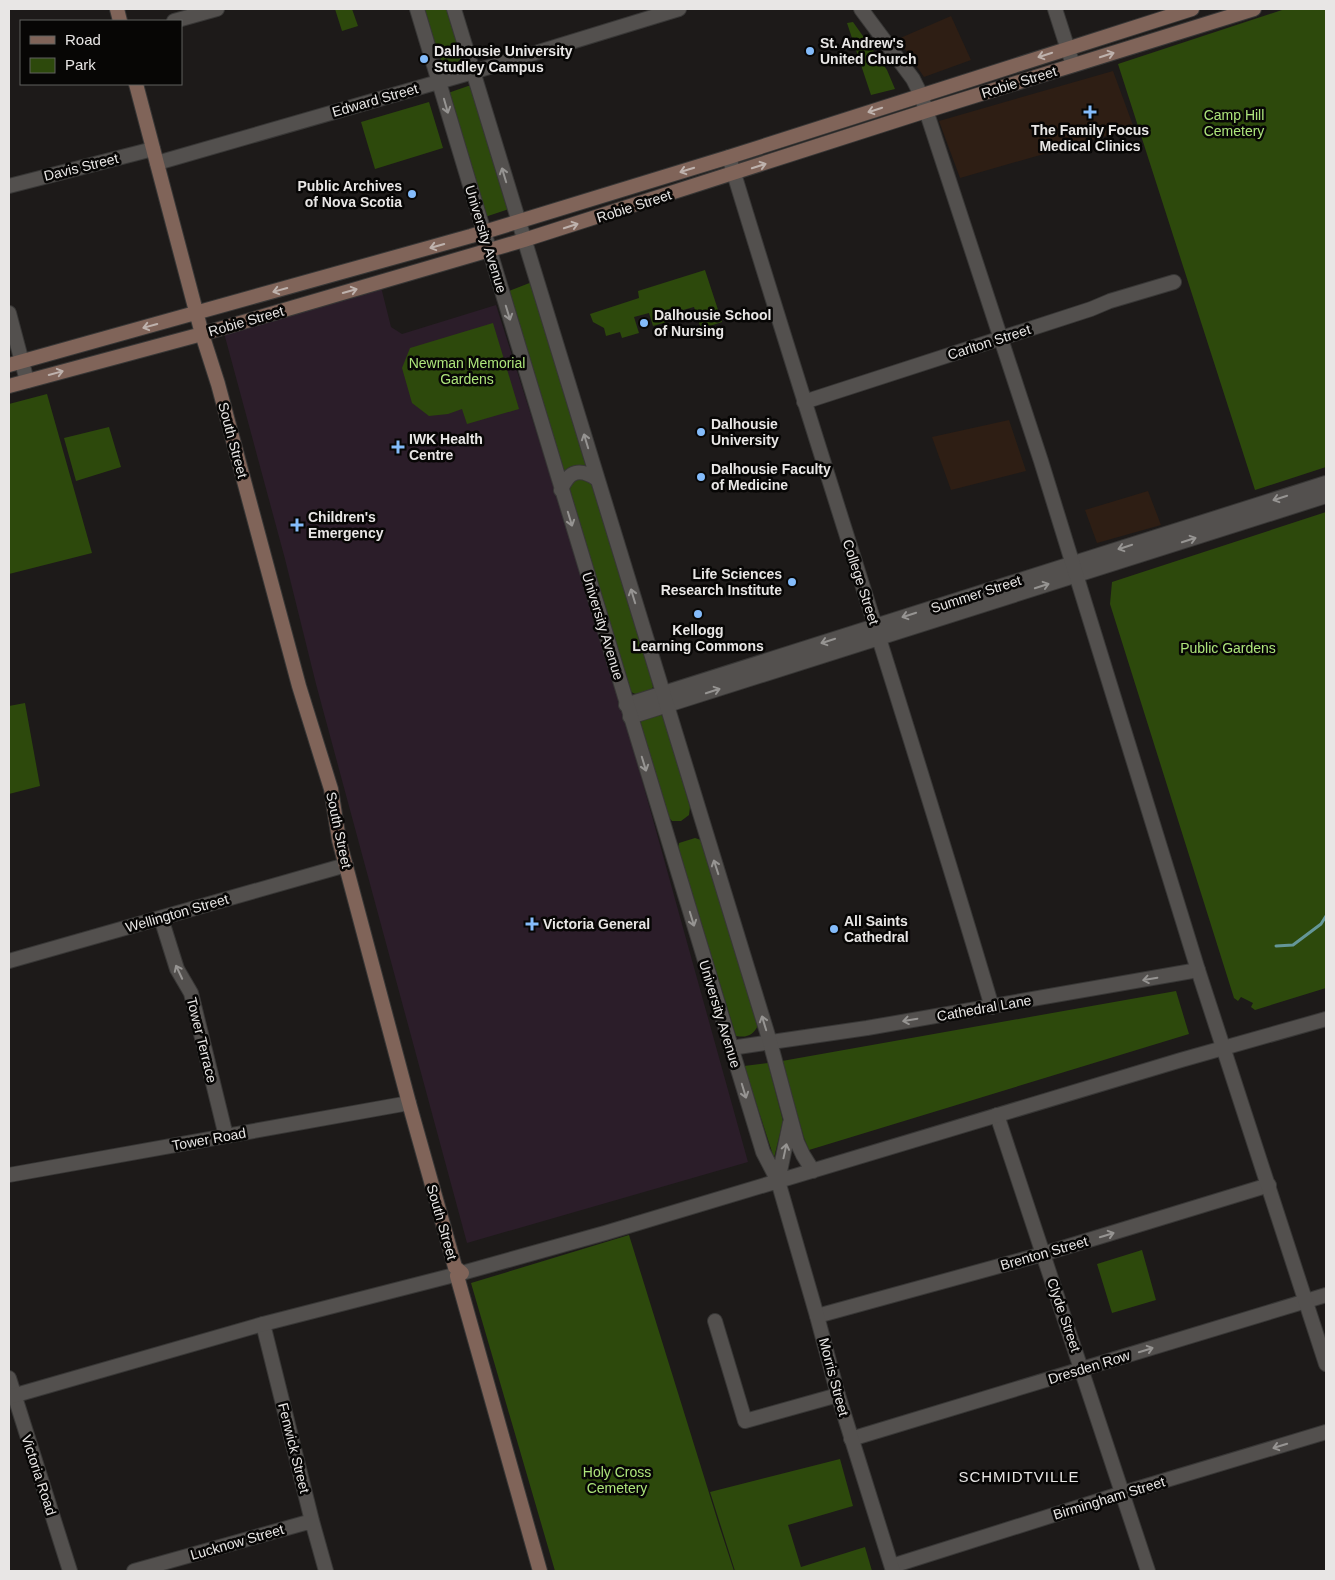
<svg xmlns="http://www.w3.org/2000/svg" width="1335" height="1580" viewBox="0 0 1335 1580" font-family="Helvetica,sans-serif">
<rect width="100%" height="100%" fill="#1d1a19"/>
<path fill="#2e1e14" d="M 951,16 L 971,60 L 924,77 L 898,39 Z
M 1113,71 L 1134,128 L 960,178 L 939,121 Z
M 1009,420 L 1026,471 L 951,490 L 932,437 Z
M 1148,491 L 1161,525 L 1097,543 L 1085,510 Z"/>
<path fill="#2b1d29" d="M 381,287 L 391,327 L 402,334 L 496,305 L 607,654 L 748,1162 L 467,1243 L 316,684 L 285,559 L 224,333 Z"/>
<path fill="#2d490c" d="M 335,9 L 352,9 L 358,26 L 342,31 Z
M 424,9 L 448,9 L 463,58 L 453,65 L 441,64 Z
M 1285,9 L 1326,9 L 1326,467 L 1255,490 L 1118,64 Z
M 853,22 L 887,70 L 895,89 L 871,95 L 847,23 Z
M 471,85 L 509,209 L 485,217 L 448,93 Z
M 429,102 L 443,148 L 375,169 L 361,122 Z
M 705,270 L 722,322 L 701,329 L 694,307 L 683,310 L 676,307 L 669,309 L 665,316 L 667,322 L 653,326 L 649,313 L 634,317 L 639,333 L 622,338 L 620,332 L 606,336 L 604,328 L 593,322 L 590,314 L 639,298 L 638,291 Z
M 532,282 L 587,467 L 564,474 L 509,291 Z
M 493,323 L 519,409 L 467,424 L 462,409 L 448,414 L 429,416 L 412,403 L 402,368 L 410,348 Z
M 47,394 L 92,553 L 9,574 L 9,404 Z
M 109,427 L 121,467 L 76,481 L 64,438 Z
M 576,477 L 591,480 L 652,681 L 653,687 L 651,690 C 642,693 635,698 629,689 L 568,488 Z
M 1326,512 L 1326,988 L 1255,1010 L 1251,1007 L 1253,1003 L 1241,997 L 1238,1001 L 1234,998 L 1110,604 L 1112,582 Z
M 25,703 L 40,786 L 9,794 L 9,706 Z
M 661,714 L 665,721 L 690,807 L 689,815 L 681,821 L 672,821 L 666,814 L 640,724 L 639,719 Z
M 695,838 L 701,840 L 759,1024 C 753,1035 748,1038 736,1036 L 678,848 L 679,843 Z
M 1176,991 L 1189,1034 L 809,1150 L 804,1138 L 782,1061 Z
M 768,1063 L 783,1121 L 774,1158 L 744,1066 Z
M 629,1235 L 719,1525 L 734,1571 L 555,1571 L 471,1283 Z
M 1142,1250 L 1156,1300 L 1112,1313 L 1097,1264 Z
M 840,1459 L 853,1506 L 788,1525 L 801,1567 L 865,1547 L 872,1571 L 735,1571 L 710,1492 Z"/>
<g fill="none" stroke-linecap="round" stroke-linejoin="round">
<path stroke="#649698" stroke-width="3" d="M 1276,946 L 1293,945 L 1321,924 L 1326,916"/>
<g stroke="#383736" stroke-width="16">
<path id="minor" d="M 417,9 L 484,232
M 454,9 L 519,222
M 1055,9 L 1073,65
M 174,21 L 217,9
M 729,157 C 815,441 908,722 992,1007
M 157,163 L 473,72 L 679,9
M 9,186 L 153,149
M 9,313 L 27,381
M 804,402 L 1091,309 L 1110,301 L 1174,282
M 626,705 L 1326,483
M 630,717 L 1326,496
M 161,918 L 177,969 L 191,993 L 226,1136
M 9,961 L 346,865
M 731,1048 L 867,1028 L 1198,970
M 997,1115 L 1148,1571
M 9,1175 L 409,1103
M 817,1316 L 1043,1254 L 1269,1185
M 715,1321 L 745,1421 L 838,1395
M 263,1324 L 312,1521 L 326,1571
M 9,1378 L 70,1571
M 851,1439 L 1326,1295
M 892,1566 L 1123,1493 L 1326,1432
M 134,1571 L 312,1521"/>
</g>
<g stroke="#383736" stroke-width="16">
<path id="tertiary" d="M 861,9 L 913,79 L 921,95 L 1041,461 L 1198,970 L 1326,1364
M 519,222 L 770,1042 L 797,1142 L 803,1155 L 813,1171
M 484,232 L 763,1152 L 778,1181 L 817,1316 L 838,1395 L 893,1571
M 561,490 C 569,470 580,468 597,479
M 778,1181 L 790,1123
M 9,1397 L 263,1324 L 462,1273 L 605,1233 L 1181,1060 L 1326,1019"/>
</g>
<g stroke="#383736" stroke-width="16">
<path id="secondary" d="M 117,9 L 120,21
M 136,84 L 202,334 L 218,384 L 299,686 L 331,789 L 339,840 L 409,1103 L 455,1267 L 462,1273 L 457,1276 L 540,1571
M 9,365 L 471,236 L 729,157 L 1192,9
M 9,386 L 202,334 L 524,240 L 926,111 L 1254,9"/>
</g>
<use href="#minor" stroke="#53504e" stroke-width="14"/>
<use href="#tertiary" stroke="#53504e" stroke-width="14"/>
<use href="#secondary" stroke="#806459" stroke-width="14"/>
</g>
<defs><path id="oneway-shaft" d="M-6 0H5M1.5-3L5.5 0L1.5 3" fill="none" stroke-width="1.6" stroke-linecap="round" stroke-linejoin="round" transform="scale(1.25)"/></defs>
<g stroke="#beb2ad">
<use href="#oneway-shaft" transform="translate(1045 55) rotate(162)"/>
<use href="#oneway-shaft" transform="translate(1107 55) rotate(-18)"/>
<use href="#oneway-shaft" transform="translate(875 110) rotate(162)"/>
<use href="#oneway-shaft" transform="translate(759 166) rotate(-18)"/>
<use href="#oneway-shaft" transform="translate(687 170) rotate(163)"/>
<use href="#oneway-shaft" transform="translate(571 226) rotate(-18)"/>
<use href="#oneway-shaft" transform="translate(437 246) rotate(164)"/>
<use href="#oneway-shaft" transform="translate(280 290) rotate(165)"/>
<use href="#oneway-shaft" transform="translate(350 291) rotate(-16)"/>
<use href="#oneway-shaft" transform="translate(150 326) rotate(165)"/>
<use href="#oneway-shaft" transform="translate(56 373) rotate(-15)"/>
</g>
<g stroke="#969492">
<use href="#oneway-shaft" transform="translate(446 106) rotate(74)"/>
<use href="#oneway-shaft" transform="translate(504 175) rotate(-107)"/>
<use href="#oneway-shaft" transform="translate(508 313) rotate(73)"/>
<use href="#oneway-shaft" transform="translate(586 441) rotate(-107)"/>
<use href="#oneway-shaft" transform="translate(1280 498) rotate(162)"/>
<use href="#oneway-shaft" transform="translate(570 519) rotate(73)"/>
<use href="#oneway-shaft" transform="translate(1189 540) rotate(-18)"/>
<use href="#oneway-shaft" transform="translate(1125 547) rotate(162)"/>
<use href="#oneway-shaft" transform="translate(1042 586) rotate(-18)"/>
<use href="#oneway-shaft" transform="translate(633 596) rotate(-107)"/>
<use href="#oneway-shaft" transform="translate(909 615) rotate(162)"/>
<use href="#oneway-shaft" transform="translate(828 641) rotate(162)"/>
<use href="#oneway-shaft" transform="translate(713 691) rotate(-18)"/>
<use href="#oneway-shaft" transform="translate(644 764) rotate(73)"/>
<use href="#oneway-shaft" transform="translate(716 867) rotate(-108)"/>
<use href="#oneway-shaft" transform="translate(692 919) rotate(73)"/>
<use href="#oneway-shaft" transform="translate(179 972) rotate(-115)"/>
<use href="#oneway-shaft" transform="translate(1150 979) rotate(170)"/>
<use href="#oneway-shaft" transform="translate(910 1020) rotate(170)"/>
<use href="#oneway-shaft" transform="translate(764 1023) rotate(-107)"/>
<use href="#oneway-shaft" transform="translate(744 1091) rotate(73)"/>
<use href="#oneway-shaft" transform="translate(785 1151) rotate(-78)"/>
<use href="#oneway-shaft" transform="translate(1107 1235) rotate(-17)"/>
<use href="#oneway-shaft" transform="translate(1146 1350) rotate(-17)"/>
<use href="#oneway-shaft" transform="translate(1280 1446) rotate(163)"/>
</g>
<g fill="#84bcfb" stroke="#070605" stroke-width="2">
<circle cx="810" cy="51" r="5"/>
<circle cx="424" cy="59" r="5"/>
<path d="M1087.5 104.5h5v5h5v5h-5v5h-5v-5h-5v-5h5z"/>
<circle cx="412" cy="194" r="5"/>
<circle cx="644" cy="323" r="5"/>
<circle cx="701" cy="432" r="5"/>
<path d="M395.5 439.5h5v5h5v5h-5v5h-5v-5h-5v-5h5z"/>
<circle cx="701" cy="477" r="5"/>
<path d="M294.5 517.5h5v5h5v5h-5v5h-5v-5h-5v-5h5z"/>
<circle cx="792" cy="582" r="5"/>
<circle cx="698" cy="614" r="5"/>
<path d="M529.5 916.5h5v5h5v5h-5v5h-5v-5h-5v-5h5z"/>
<circle cx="834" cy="929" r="5"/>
</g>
<g text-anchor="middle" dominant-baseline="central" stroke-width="5" stroke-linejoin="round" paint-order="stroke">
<g font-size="14" font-weight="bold" fill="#e8e6e5" stroke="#070605" text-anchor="start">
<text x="820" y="43">St. Andrew's<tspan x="820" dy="16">United Church</tspan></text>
<text x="434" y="51">Dalhousie University<tspan x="434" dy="16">Studley Campus</tspan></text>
<text x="1090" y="130" text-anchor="middle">The Family Focus<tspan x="1090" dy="16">Medical Clinics</tspan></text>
<text x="402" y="186" text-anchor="end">Public Archives<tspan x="402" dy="16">of Nova Scotia</tspan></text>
<text x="654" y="315">Dalhousie School<tspan x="654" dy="16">of Nursing</tspan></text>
<text x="711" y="424">Dalhousie<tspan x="711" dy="16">University</tspan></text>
<text x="409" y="439">IWK Health<tspan x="409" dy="16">Centre</tspan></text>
<text x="711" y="469">Dalhousie Faculty<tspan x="711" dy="16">of Medicine</tspan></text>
<text x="308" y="517">Children's<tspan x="308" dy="16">Emergency</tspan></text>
<text x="782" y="574" text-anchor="end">Life Sciences<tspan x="782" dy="16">Research Institute</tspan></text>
<text x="698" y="630" text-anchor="middle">Kellogg<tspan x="698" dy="16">Learning Commons</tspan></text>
<text x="844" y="921">All Saints<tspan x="844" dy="16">Cathedral</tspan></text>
<text x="543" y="924">Victoria General</text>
</g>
<g font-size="14" fill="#e8e6e5" stroke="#070605">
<text transform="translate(1019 82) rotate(-17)">Robie Street</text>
<text transform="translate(375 100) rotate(-16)">Edward Street</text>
<text transform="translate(81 167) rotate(-14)">Davis Street</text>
<text transform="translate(634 206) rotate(-18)">Robie Street</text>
<text transform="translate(486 239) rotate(73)">University Avenue</text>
<text transform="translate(246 321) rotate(-16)">Robie Street</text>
<text transform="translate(989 342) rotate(-18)">Carlton Street</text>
<text transform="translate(233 440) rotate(75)">South Street</text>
<text transform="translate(861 582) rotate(72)">College Street</text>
<text transform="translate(976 594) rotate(-18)">Summer Street</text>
<text transform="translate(603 626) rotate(73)">University Avenue</text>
<text transform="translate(339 830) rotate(78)">South Street</text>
<text transform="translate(177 913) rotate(-16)">Wellington Street</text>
<text transform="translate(984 1008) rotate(-10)">Cathedral Lane</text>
<text transform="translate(720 1014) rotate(73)">University Avenue</text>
<text transform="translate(202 1040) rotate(76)">Tower Terrace</text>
<text transform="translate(209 1139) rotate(-10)">Tower Road</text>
<text transform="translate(442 1222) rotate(74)">South Street</text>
<text transform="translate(1044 1253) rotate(-16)">Brenton Street</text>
<text transform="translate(1064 1315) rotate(71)">Clyde Street</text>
<text transform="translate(1089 1367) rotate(-17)">Dresden Row</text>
<text transform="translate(834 1377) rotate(75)">Morris Street</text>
<text transform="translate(294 1448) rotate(76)">Fenwick Street</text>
<text transform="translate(39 1475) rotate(72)">Victoria Road</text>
<text transform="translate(1109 1498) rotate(-17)">Birmingham Street</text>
<text transform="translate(237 1542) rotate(-16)">Lucknow Street</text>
</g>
<g font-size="14" fill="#ade47b" stroke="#070605">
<text x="1234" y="115">Camp Hill<tspan x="1234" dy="16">Cemetery</tspan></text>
<text x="467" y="363">Newman Memorial<tspan x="467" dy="16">Gardens</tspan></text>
<text x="1228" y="648">Public Gardens</text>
<text x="617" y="1472">Holy Cross<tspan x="617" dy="16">Cemetery</tspan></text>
</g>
<g font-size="15" letter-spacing="1" fill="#e8e6e5" stroke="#070605">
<text x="1019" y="1476">SCHMIDTVILLE</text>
</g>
</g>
<rect width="1335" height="1580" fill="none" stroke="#e8e6e5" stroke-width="20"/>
<rect x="20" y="20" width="162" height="65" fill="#070605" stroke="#61605f"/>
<rect x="30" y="36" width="25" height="8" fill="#806459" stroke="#61605f"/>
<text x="65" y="45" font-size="15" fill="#e8e6e5">Road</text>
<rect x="30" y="58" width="25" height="15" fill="#2d490c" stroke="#61605f"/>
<text x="65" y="70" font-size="15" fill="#e8e6e5">Park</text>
</svg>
